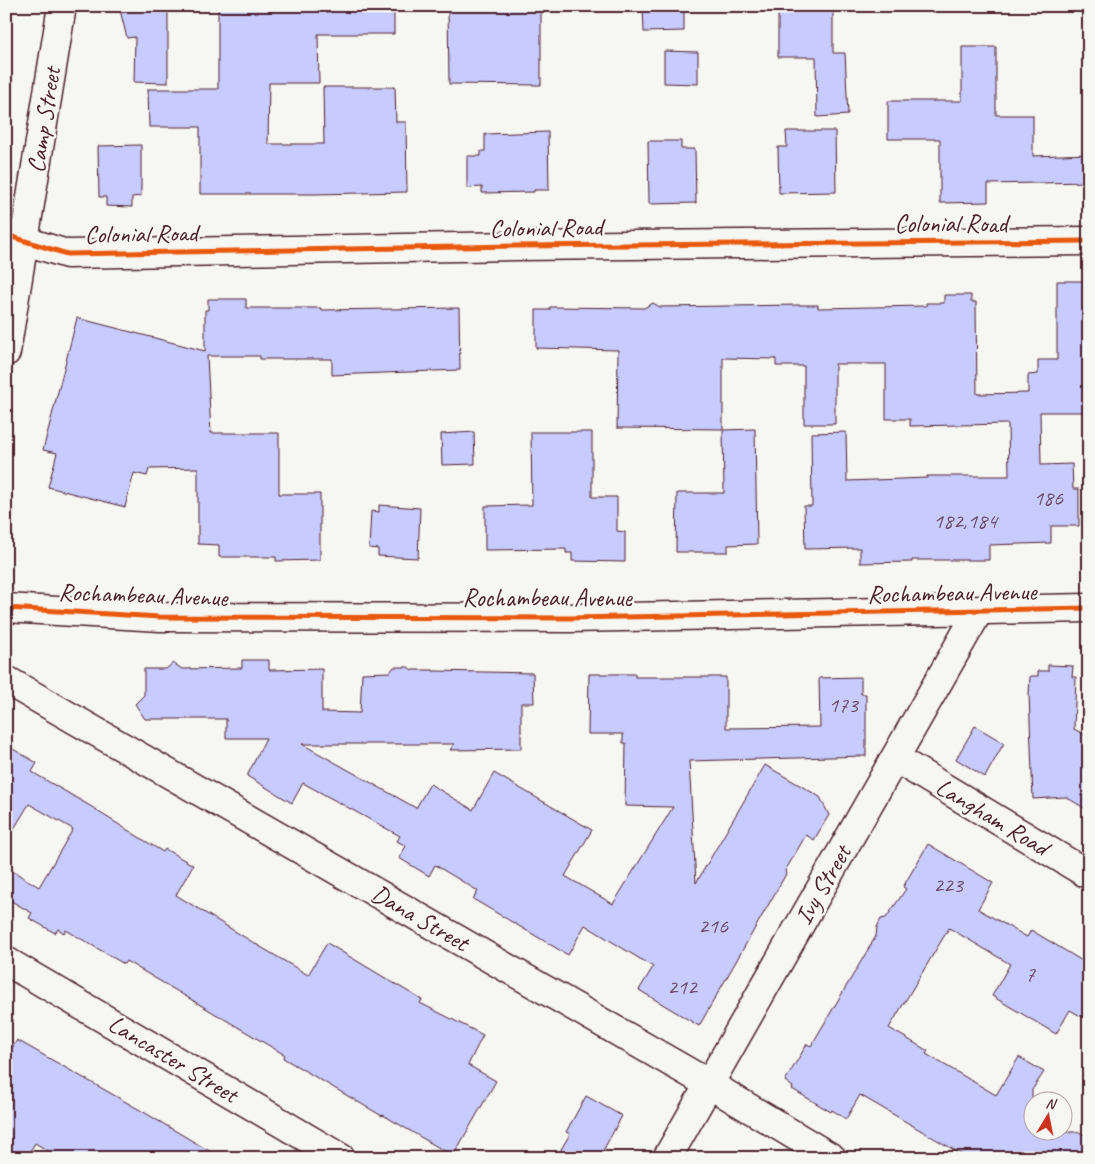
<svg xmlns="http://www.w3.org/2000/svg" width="1095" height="1164" viewBox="0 0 1095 1164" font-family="Caveat,sans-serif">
<rect width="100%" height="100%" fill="#f6f6f2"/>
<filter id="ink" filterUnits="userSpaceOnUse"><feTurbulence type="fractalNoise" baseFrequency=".02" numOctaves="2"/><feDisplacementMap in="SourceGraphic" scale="10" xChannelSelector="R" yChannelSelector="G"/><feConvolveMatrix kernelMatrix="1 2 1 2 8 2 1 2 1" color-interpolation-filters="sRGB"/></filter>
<g filter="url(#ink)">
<path fill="#c8cbfd" stroke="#4a1f2b" d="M 119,6 L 168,6 L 168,83 L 134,82 L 135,37 L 127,38 Z
M 218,6 L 394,6 L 394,34 L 318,34 L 319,83 L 269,83 L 268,144 L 324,144 L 323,87 L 395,87 L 396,122 L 406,122 L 407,192 L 316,194 L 200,194 L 200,127 L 149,127 L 148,89 L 218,89 Z
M 448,6 L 541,6 L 541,85 L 449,84 Z
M 643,6 L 684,6 L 684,31 L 644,32 Z
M 778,6 L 833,6 L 833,53 L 845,53 L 848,115 L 817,117 L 816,57 L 778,57 Z
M 962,47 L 996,47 L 996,115 L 1033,115 L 1033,156 L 1089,154 L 1089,182 L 988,184 L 988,202 L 940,203 L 940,139 L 888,139 L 888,101 L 962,101 Z
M 664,51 L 698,52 L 698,84 L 664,83 Z
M 786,131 L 835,131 L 836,192 L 779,193 L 778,147 L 787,147 Z
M 548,132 L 549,190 L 534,190 L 534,192 L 482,193 L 482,187 L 467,188 L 467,156 L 481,156 L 481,151 L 485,151 L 485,134 Z
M 648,141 L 681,141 L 681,149 L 695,149 L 696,203 L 649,204 Z
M 141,145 L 141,196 L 132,197 L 132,207 L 106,206 L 106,197 L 99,197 L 98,146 Z
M 1057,281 L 1089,281 L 1086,412 L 1040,412 L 1041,465 L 1072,464 L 1073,489 L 1079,489 L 1079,526 L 1051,526 L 1051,543 L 989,545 L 989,560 L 912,560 L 912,562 L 860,563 L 860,548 L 805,549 L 804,506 L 812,506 L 811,433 L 846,432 L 847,481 L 927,478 L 927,476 L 1009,476 L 1008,424 L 910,426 L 910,419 L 886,419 L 886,364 L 835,364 L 835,424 L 804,424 L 804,366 L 776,366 L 776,359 L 723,358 L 723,429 L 617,428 L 618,350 L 536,348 L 536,310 L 550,310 L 550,307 L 644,308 L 653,303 L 660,307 L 801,305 L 818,305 L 818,308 L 926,306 L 926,303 L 944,303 L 944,295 L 971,295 L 971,302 L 976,302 L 977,394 L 1028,393 L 1028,375 L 1038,374 L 1038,360 L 1057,360 Z
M 208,299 L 246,299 L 246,308 L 321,308 L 321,310 L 459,308 L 460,370 L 332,375 L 332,359 L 260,359 L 260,356 L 207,356 L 211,433 L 279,433 L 279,494 L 320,494 L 320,560 L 276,561 L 276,557 L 219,557 L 219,545 L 198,544 L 198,468 L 149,469 L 147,476 L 134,473 L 125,507 L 48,487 L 57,453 L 43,450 L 77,318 L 205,351 L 205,310 L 208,310 Z
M 755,429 L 757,544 L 728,545 L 728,552 L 676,552 L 677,493 L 724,493 L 723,430 Z
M 474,432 L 475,464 L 442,465 L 441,434 Z
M 531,432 L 592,432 L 592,497 L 617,497 L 617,531 L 625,532 L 625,562 L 572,561 L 572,553 L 566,553 L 566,549 L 485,550 L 485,506 L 532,505 Z
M 379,505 L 420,508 L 418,558 L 378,556 L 378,549 L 369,548 L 371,511 L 379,512 Z
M 242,660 L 269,660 L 269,670 L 322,669 L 322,712 L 360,713 L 362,673 L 390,672 L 394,667 L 408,667 L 412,670 L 433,670 L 433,671 L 533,673 L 534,703 L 521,703 L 521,749 L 450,750 L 454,744 L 302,744 L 416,808 L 430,784 L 473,810 L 494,773 L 592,830 L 565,876 L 613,904 L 673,807 L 625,806 L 626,743 L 623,743 L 623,734 L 588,734 L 589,674 L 635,674 L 635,677 L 726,677 L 726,728 L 820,727 L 819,678 L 861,677 L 861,694 L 866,694 L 866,756 L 689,761 L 696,883 L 765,765 L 820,797 L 829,815 L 814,840 L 806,835 L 785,871 L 786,874 L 699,1026 L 639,990 L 653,967 L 585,925 L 568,955 L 473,899 L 478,891 L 435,865 L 429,876 L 399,858 L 406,846 L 397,841 L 400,836 L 303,783 L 292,803 L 247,776 L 266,738 L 226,738 L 226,719 L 145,719 L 135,704 L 144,695 L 144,669 L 166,669 L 173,663 L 182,669 L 242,668 Z
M 1048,665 L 1073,666 L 1072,677 L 1076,677 L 1074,729 L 1089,737 L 1089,811 L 1066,797 L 1033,799 L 1029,694 L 1030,676 L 1038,676 L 1038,671 L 1048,671 Z
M 975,726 L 1004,743 L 985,777 L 956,759 Z
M 6,745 L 37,763 L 32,772 L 97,810 L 97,811 L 163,852 L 165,849 L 193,865 L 176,895 L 254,943 L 308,975 L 327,943 L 422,1000 L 420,1003 L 483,1035 L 468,1065 L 496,1081 L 453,1156 L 383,1115 L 382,1116 L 283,1058 L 285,1055 L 126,961 L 124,964 L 66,930 L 64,933 L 58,929 L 55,933 L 29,918 L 32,913 L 6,898 L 6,867 L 39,887 L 73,829 L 29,804 L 6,842 Z
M 928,844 L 993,883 L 978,909 L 1027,937 L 1031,930 L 1089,965 L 1089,1021 L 1070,1010 L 1056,1034 L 992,996 L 1010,964 L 949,928 L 889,1028 L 928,1051 L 926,1054 L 996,1095 L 1019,1057 L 1044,1072 L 1032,1090 L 1032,1132 L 1079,1132 L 1089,1137 L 1089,1158 L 968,1158 L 860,1095 L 846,1119 L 832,1110 L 831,1112 L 792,1089 L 793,1087 L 785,1081 L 807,1044 L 811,1046 L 876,936 L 877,927 L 881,919 L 886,918 L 906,889 L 903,887 Z
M 17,1040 L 147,1114 L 221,1158 L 60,1158 L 35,1143 L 26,1158 L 6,1158 L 6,1058 Z
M 586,1096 L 622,1116 L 599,1158 L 556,1158 L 570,1134 L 566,1132 Z"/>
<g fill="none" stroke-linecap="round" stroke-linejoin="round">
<g stroke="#4a1f2b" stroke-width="31">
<path id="street" d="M 6,235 L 67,254 L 516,246 L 1089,241
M 6,352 L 62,6
M 6,680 L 709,1084 L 832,1158
M 895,758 L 1089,875
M 6,961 L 341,1158
M 667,1158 L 978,612"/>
</g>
<g stroke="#4a1f2b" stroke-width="31">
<path id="secondary" d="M 6,608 L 160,617 L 570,618 L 1089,608"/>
</g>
<use href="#street" stroke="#f6f6f2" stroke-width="28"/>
<use href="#secondary" stroke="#f6f6f2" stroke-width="28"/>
<g stroke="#f6f6f2" stroke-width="8">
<path id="cycleway" d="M 6,235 L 67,254 L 516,246 L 1089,241
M 6,608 L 160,617 L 570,618 L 1089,608"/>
</g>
<use href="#cycleway" stroke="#e8590c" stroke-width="5"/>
</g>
</g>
<g text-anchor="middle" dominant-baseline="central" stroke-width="5" stroke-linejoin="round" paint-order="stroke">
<g font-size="22" fill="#6a4a60">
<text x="1048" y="498">186</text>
<text x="965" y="521">182,184</text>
<text x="843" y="705">173</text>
<text x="948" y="885">223</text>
<text x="713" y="926">216</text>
<text x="1030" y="974">7</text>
<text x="682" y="987">212</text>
</g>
<g font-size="25" fill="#4a1f2b" stroke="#f6f6f2">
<text transform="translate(44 120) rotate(-81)">Camp Street</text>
<text x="951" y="224">Colonial Road</text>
<text transform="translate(546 228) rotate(-1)">Colonial Road</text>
<text transform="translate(141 234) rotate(-1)">Colonial Road</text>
<text transform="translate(952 593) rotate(-1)">Rochambeau Avenue</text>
<text transform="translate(143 595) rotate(2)">Rochambeau Avenue</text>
<text x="547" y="598">Rochambeau Avenue</text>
<text transform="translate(992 817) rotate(31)">Langham Road</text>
<text transform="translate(823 885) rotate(-60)">Ivy Street</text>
<text transform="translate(420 918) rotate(30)">Dana Street</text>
<text transform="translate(173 1059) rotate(31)">Lancaster Street</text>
</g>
</g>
<rect width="1095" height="1164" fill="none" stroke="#f6f6f2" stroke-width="25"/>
<rect x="12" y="12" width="1070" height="1139" fill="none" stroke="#4a1f2b" stroke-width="2" filter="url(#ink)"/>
<g transform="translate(1048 1116) rotate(10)"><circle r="24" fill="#f6f6f2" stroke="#b1a0a2"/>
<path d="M0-4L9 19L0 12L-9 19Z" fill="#c8321e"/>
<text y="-8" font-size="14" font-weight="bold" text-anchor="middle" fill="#4a1f2b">N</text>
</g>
</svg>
